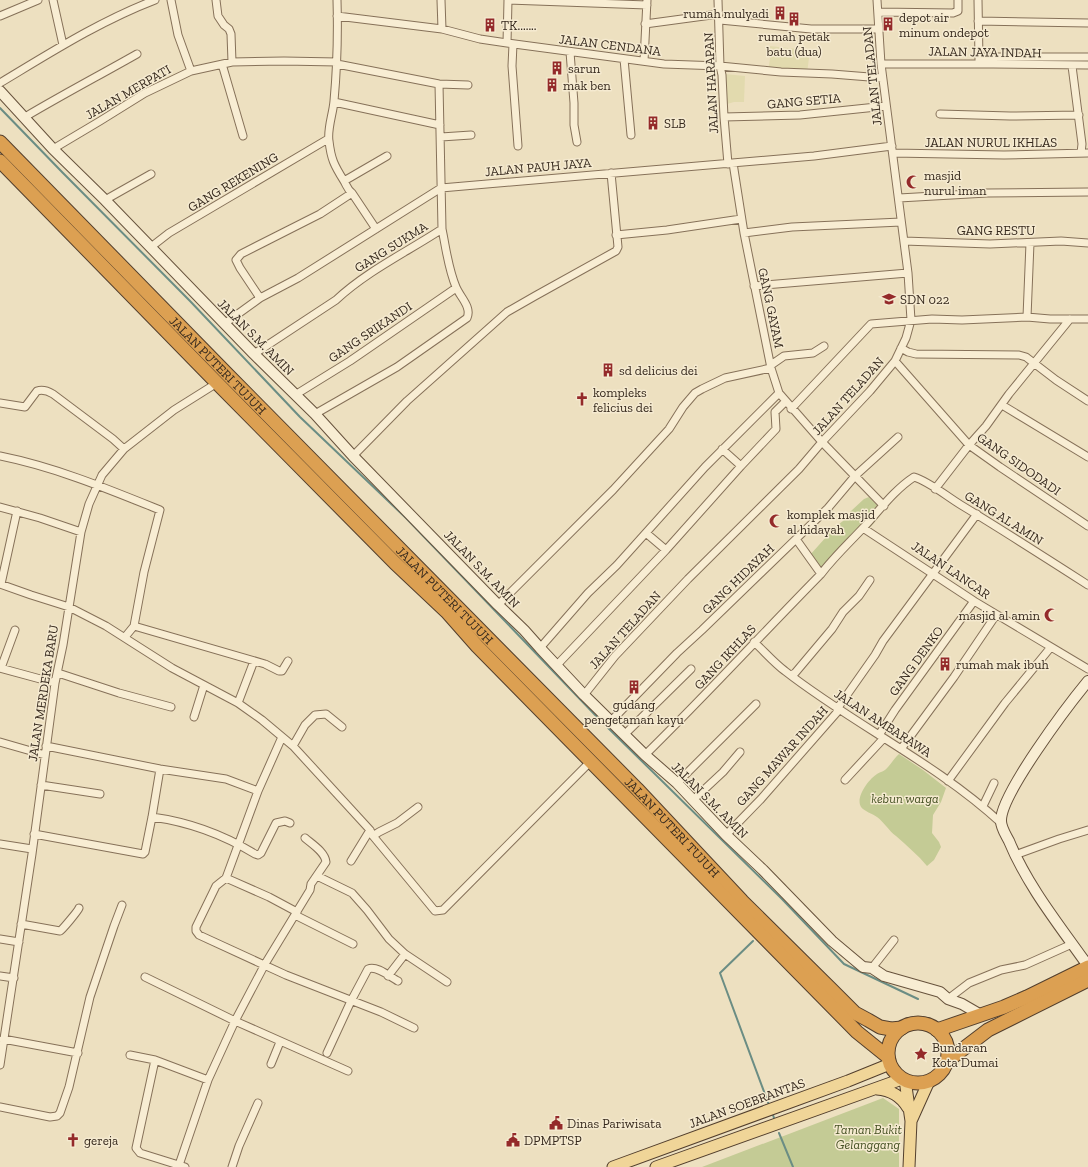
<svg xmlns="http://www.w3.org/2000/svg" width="1088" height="1167" viewBox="0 0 1088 1167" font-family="'Zilla Slab',serif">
<rect width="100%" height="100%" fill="#ede0c0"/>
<path fill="#e2daae" d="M 769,46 L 808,50 L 809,58 L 807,73 L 768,71 L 770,59 Z
M 725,74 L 745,76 L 744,102 L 734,102 L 727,104 Z"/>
<path fill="#c4cb95" d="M 869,497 L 883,511 C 874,525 861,536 849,547 C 840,556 831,566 823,575 L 810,555 L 835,527 L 843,521 L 851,511 L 864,499 Z
M 899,754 L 923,770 L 946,788 L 941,802 L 933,815 L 932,833 L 939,842 L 941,847 L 934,860 L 927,866 C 918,855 907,846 896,836 C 889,831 884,822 877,817 C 872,813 865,812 861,807 C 855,797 869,779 877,774 C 880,772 882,772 885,770 C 891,765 893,759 899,754 Z
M 883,1098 L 899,1109 L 899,1167 L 702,1167 Z"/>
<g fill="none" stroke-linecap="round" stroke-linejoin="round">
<path stroke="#6b8d84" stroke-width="2" d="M 0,108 L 62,172 L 190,301 L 300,417 L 406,518 L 600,720 L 782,899 L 844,964 L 918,999
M 753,941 L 720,973 L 769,1105
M 772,1112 L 775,1121
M 779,1133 L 793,1167"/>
<g stroke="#867159" stroke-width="9">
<path id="street" d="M 53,0 L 63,45
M 171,0 L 178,35 L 191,71
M 216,0 L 218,16 L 224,25 L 229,29 L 231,34 L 232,62
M 337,0 C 338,34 337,68 334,101 C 333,114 327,129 329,141 C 331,159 334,165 344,181 C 347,186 347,189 352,193 L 376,229
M 441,0 L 442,29
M 508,0 L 647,5
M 718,0 L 720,66 L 722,75 L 724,117 L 728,164
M 978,0 L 979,60
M 878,12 L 953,13 L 958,11 L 958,0
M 0,16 L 38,0
M 337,16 L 442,29 L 480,39 L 507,43 L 664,64 L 720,66 L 781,72 L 832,74 L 882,78
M 720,20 L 811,29 L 879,29
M 978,21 L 1088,23
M 645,24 L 719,14
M 507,43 L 508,0
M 513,44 L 512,66 L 518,146
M 570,52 L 574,103 L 574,125 L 577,142
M 979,57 L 1088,57
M 624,59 L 631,135
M 644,61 L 647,0
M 222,64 L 243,136
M 337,64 L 439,84 L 468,85
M 881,64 L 993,64 L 1088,65
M 1072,66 L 1082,144 L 1081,153
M 0,83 C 50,53 100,21 155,0
M 334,102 L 440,125
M 940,114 L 1010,116 L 1079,115
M 25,117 C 62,95 100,75 137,54
M 724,117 L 800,115 L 886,106
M 441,137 L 471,135
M 53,149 L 100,121 L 145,93 L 191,71 L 232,62 L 284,61 L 337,62
M 893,153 L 1004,155 L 1088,153
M 733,163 L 744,233 L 771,368 L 779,393 L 822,442 L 884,506
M 344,181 L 387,156
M 899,198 L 987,193 L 1088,192
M 105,200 L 151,174
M 744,233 L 792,227 L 901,222
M 616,235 L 667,230 L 741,219
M 904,241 L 990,244 L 1061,241 L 1088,243
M 151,247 L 169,233 L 328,139
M 754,286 L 908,273
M 260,298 L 240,268 L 236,260 L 241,254 L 320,214 L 352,193
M 1027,317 L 1030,243
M 224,324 L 260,298 L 298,278 L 441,188 L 814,156 L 892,146
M 901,348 L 908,352 L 916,354 L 1019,355 L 1026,357 L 1056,380 L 1088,401
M 254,354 L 336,300 C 367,271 407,252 442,229 L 439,84
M 895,361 L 969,445 L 1000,467 L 1088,526
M 771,365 L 784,356 L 813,353 L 824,346
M 295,395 L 350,361 L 456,288
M 0,403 L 25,407 L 37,391 C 43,389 48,391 53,394 L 113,439 L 124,449
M 1002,405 L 1088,457
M 791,409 L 871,324 L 932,319 L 962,320 L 1027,317 L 1050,319 L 1088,319
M 315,414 L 397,367 L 467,318 C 472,307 460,297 456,287 C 448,268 446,248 442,229
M 722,449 L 741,466 L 776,429 L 775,412 L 786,401
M 0,456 C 55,467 108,489 160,510 L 144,572 L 134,626 L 125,637
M 353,456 L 407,401 L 507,312 L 535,296 L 616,251 L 618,247 L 611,173
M 935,489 L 969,445 L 986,426 L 1009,394 L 1070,319
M 0,507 L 40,518 L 81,532
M 863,528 L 974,601 L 1088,669
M 646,533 L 666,550
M 821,574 C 834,557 849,543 863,528 C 879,511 894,490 914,477 C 930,482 946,496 961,505 C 1004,531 1046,558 1088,585
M 0,584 L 31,595 L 69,607 L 106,626 L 172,668 L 238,703 L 262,720 L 293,746 L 370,830 L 373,836 L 435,911 L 443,910 L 591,761
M 1,584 L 17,511
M 498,605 L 613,490 L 669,429 L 683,407 L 695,393 L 702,389 L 725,378 L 771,368
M 134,626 L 265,664 L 279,671 L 282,671 L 288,661
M 754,642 C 764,651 774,663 785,671 C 854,725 936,763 1001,823
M 540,648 L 588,593 L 617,565 L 705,467 L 779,393
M 556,666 L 666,550 L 741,466
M 0,668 L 55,683
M 1,668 L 15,630
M 58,673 L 119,693 L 171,707
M 791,675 L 795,673 L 832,629 L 843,612 L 859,596 L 870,580
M 584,695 L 615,656 L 688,579 L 799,469 L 822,442 L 870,391 L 895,361 L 906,338 L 911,320 L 908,273 L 881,64 L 877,0
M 238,703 L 254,661
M 837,709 L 875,655 L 883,641 L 977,514
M 194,717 L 204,685
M 611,721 L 677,653 L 702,630 L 828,508 L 855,476 L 898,437
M 625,734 L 691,669
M 879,735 L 895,710 L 974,601
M 0,742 L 45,755
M 46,746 L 160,769 L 226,779 L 258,791
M 293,746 L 305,725 L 315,715 L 326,714 L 342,727
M 901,749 L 954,677 L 996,615
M 645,755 C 705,696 762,634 821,574 L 796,539
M 845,780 L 883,739
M 948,781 L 1005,703 L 1051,647
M 677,783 L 756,704
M 41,785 L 100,794
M 693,800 L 723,772 L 740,752
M 983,806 L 994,783
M 152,817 C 189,822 224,835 255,854 L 258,855 L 261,853 L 276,823 L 285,821 L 290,823
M 34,834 L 143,854 L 145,852 L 152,817 L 160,769
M 726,835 L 761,799 L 839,710
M 373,836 L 379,832 L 397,823 L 418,807
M 0,844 L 32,849
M 1015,855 L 1059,839 L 1088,830
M 351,861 L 370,830
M 317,876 L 352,893 L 367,910 L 389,939 L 405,954 L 447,982
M 226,878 L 258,791 L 282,737
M 297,912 L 269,897 L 226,878 L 216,886 L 196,927 L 196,931 L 199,935 L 286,975 L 381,1012 L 414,1028
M 295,915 L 353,944
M 21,924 L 60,931 C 62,930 78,911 79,908
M 0,939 L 19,942
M 872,968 L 894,940
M 0,976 L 14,978
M 388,976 L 405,954
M 145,977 L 235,1021 L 348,1071
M 948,999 L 969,983 L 1001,970 L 1025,965 L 1072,944
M 3,1039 L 78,1053
M 327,1053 L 351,1001 L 368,969 C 377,965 390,977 398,981
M 130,1055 L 155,1060 L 208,1080
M 155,1060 L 136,1148 L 140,1153 L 185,1167
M 271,1064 L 280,1042
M 0,1065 L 32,854 L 55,683 L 63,645 L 81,532 L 89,504 L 102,475 L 124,449 L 174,410 L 217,383
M 0,1107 L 50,1117 L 57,1116 L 60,1113 L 69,1087 L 90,997 L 114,926 L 122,905
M 179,1165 L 208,1080 L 235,1021 L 265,964 L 310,890 L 311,884 L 326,862 C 325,852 312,844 305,838
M 232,1167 L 239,1146 L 258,1103"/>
</g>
<g stroke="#67523c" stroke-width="12">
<path id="secondary" d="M 0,91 L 53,149 L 105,200 L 254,354 L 315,414 L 353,456 L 498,605 L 524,630 L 540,648 L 584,695 L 645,755 L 677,783 L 726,835 L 763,870 L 832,941 L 863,967 L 872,968 L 884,976 L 940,992 L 948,999 L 962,1004 L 981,1015
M 1088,681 C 1069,704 1000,795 1001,821 C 1001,828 1006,835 1009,841 C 1028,887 1060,926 1088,966"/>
</g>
<g stroke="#533f2d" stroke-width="13">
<path id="primary" d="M 905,1080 L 911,1121 L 909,1167
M 877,1089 C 891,1090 901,1096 908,1108
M 911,1121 L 929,1081
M 613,1167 L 848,1081 L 890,1064
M 656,1167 L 902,1079"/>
</g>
<g stroke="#533f2d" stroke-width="15">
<g id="highway">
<path id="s1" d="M 0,142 L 227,374 L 637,789 L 742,901 L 831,989 L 855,1013 L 868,1020 L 880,1027 L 891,1029 L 902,1028"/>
<path d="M 0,161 L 217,383 L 395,563 L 447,612 L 477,646 L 857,1032 L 888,1057"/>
<circle cx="918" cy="1053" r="30"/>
<path d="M 937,1030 L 1004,1007 L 1027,997 L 1088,967"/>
<path d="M 946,1062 L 988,1030 L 1088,980"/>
</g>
</g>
<use href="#street" stroke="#f8edd3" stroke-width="7"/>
<use href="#secondary" stroke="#f8edd3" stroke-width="10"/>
<use href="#primary" stroke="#f0d598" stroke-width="11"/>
<use href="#highway" stroke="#dca052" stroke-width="13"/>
</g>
<defs>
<g id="building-bare" transform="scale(1.08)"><path d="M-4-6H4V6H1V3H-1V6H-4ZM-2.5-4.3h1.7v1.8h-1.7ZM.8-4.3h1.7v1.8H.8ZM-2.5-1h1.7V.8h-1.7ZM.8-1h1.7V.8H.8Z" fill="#942a2a" stroke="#f5ead0" stroke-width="2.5" paint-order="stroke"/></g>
<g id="mosque-bare" transform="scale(1.08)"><path d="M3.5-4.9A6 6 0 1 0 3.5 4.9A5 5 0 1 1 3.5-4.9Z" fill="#942a2a" stroke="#f5ead0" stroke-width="2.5" paint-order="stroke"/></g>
<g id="school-bare" transform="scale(1.08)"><path d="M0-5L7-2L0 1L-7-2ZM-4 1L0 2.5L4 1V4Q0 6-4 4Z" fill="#942a2a" stroke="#f5ead0" stroke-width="2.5" paint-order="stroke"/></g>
<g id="church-bare" transform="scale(1.08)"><path d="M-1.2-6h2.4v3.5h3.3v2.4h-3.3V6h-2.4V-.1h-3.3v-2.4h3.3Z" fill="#942a2a" stroke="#f5ead0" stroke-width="2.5" paint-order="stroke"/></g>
<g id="sight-bare" transform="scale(1.08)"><path d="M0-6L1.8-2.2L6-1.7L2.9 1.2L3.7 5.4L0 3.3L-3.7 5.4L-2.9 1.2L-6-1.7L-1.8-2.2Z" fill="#942a2a" stroke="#f5ead0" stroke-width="2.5" paint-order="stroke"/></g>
<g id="civic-bare" transform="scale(1.08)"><path d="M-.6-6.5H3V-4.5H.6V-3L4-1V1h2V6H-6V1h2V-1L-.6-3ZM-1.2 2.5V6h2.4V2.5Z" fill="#942a2a" stroke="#f5ead0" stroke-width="2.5" paint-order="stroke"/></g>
</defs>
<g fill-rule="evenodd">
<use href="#building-bare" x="780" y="13"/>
<use href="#building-bare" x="794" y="19"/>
<use href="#building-bare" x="888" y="24"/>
<use href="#building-bare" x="490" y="25"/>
<use href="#building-bare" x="557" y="68"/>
<use href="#building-bare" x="552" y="85"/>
<use href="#building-bare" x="653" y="123"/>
<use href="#mosque-bare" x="913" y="182"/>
<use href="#school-bare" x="889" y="299"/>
<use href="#building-bare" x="608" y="370"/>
<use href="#church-bare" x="582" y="399"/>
<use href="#mosque-bare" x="776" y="521"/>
<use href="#mosque-bare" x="1051" y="615"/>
<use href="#building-bare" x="945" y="664"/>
<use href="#building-bare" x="634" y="687"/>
<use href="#sight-bare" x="921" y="1054"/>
<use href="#civic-bare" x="556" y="1123"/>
<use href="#church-bare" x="73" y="1140"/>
<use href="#civic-bare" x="513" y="1140"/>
</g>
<g text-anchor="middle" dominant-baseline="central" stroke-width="3" stroke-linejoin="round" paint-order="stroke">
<g font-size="13" fill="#36291d" stroke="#f5ead0" text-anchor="start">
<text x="769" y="13" text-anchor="end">rumah mulyadi</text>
<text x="899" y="17">depot air<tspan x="899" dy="15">minum ondepot</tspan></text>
<text x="501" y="25">TK.......</text>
<text x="794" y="36" text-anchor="middle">rumah petak<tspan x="794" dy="15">batu (dua)</tspan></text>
<text x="568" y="68">sarun</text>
<text x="563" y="85">mak ben</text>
<text x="664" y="123">SLB</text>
<text x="924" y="175">masjid<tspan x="924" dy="15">nurul iman</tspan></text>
<text x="900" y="299">SDN 022</text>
<text x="619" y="370">sd delicius dei</text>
<text x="593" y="392">kompleks<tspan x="593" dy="15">felicius dei</tspan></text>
<text x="787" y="514">komplek masjid<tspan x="787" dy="15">al hidayah</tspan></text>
<text x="1040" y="615" text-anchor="end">masjid al amin</text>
<text x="956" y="664">rumah mak ibuh</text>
<text x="634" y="704" text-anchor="middle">gudang<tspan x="634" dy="15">pengetaman kayu</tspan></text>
<text x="932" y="1047">Bundaran<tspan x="932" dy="15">Kota Dumai</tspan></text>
<text x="567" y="1123">Dinas Pariwisata</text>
<text x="84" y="1140">gereja</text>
<text x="524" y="1140">DPMPTSP</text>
</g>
<g font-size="13" fill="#36291d" stroke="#f5ead0">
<text transform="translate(610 45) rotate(7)">JALAN CENDANA</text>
<text transform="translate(985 52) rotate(1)">JALAN JAYA INDAH</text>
<text transform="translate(872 76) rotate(-96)">JALAN TELADAN</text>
<text transform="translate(711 83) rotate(-93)">JALAN HARAPAN</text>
<text transform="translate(128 92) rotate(-30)">JALAN MERPATI</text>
<text transform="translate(804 101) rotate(-5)">GANG SETIA</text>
<text x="991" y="142">JALAN NURUL IKHLAS</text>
<text transform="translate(538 167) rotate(-5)">JALAN PAUH JAYA</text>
<text transform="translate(233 182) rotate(-31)">GANG REKENING</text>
<text x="996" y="230">GANG RESTU</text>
<text transform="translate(391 247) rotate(-32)">GANG SUKMA</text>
<text transform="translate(771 308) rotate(78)">GANG GAYAM</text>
<text transform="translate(370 332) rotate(-34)">GANG SRIKANDI</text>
<text transform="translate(256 337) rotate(45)">JALAN S.M. AMIN</text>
<text stroke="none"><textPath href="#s1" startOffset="312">JALAN PUTERI TUJUH</textPath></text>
<text transform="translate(848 396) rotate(-48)">JALAN TELADAN</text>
<text transform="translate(1019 464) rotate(35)">GANG SIDODADI</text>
<text transform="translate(1004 518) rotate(32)">GANG AL AMIN</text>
<text transform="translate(482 569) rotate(46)">JALAN S.M. AMIN</text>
<text transform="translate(951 570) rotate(34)">JALAN LANCAR</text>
<text transform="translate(738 579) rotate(-44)">GANG HIDAYAH</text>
<text stroke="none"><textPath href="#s1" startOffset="635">JALAN PUTERI TUJUH</textPath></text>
<text transform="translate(625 630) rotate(-48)">JALAN TELADAN</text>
<text transform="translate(725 657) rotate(-47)">GANG IKHLAS</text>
<text transform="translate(916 661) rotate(-54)">GANG DENKO</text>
<text transform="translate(43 693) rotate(-81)">JALAN MERDEKA BARU</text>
<text transform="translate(883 723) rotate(33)">JALAN AMBARAWA</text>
<text transform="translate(782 756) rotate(-48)">GANG MAWAR INDAH</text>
<text transform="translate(710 800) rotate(45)">JALAN S.M. AMIN</text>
<text stroke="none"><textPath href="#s1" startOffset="960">JALAN PUTERI TUJUH</textPath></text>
<text transform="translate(747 1103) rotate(-20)">JALAN SOEBRANTAS</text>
</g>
<g font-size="13" font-style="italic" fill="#465224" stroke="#f5ead0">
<text x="905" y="798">kebun warga</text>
<text x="868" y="1129">Taman Bukit<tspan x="868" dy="15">Gelanggang</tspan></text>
</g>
</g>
</svg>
